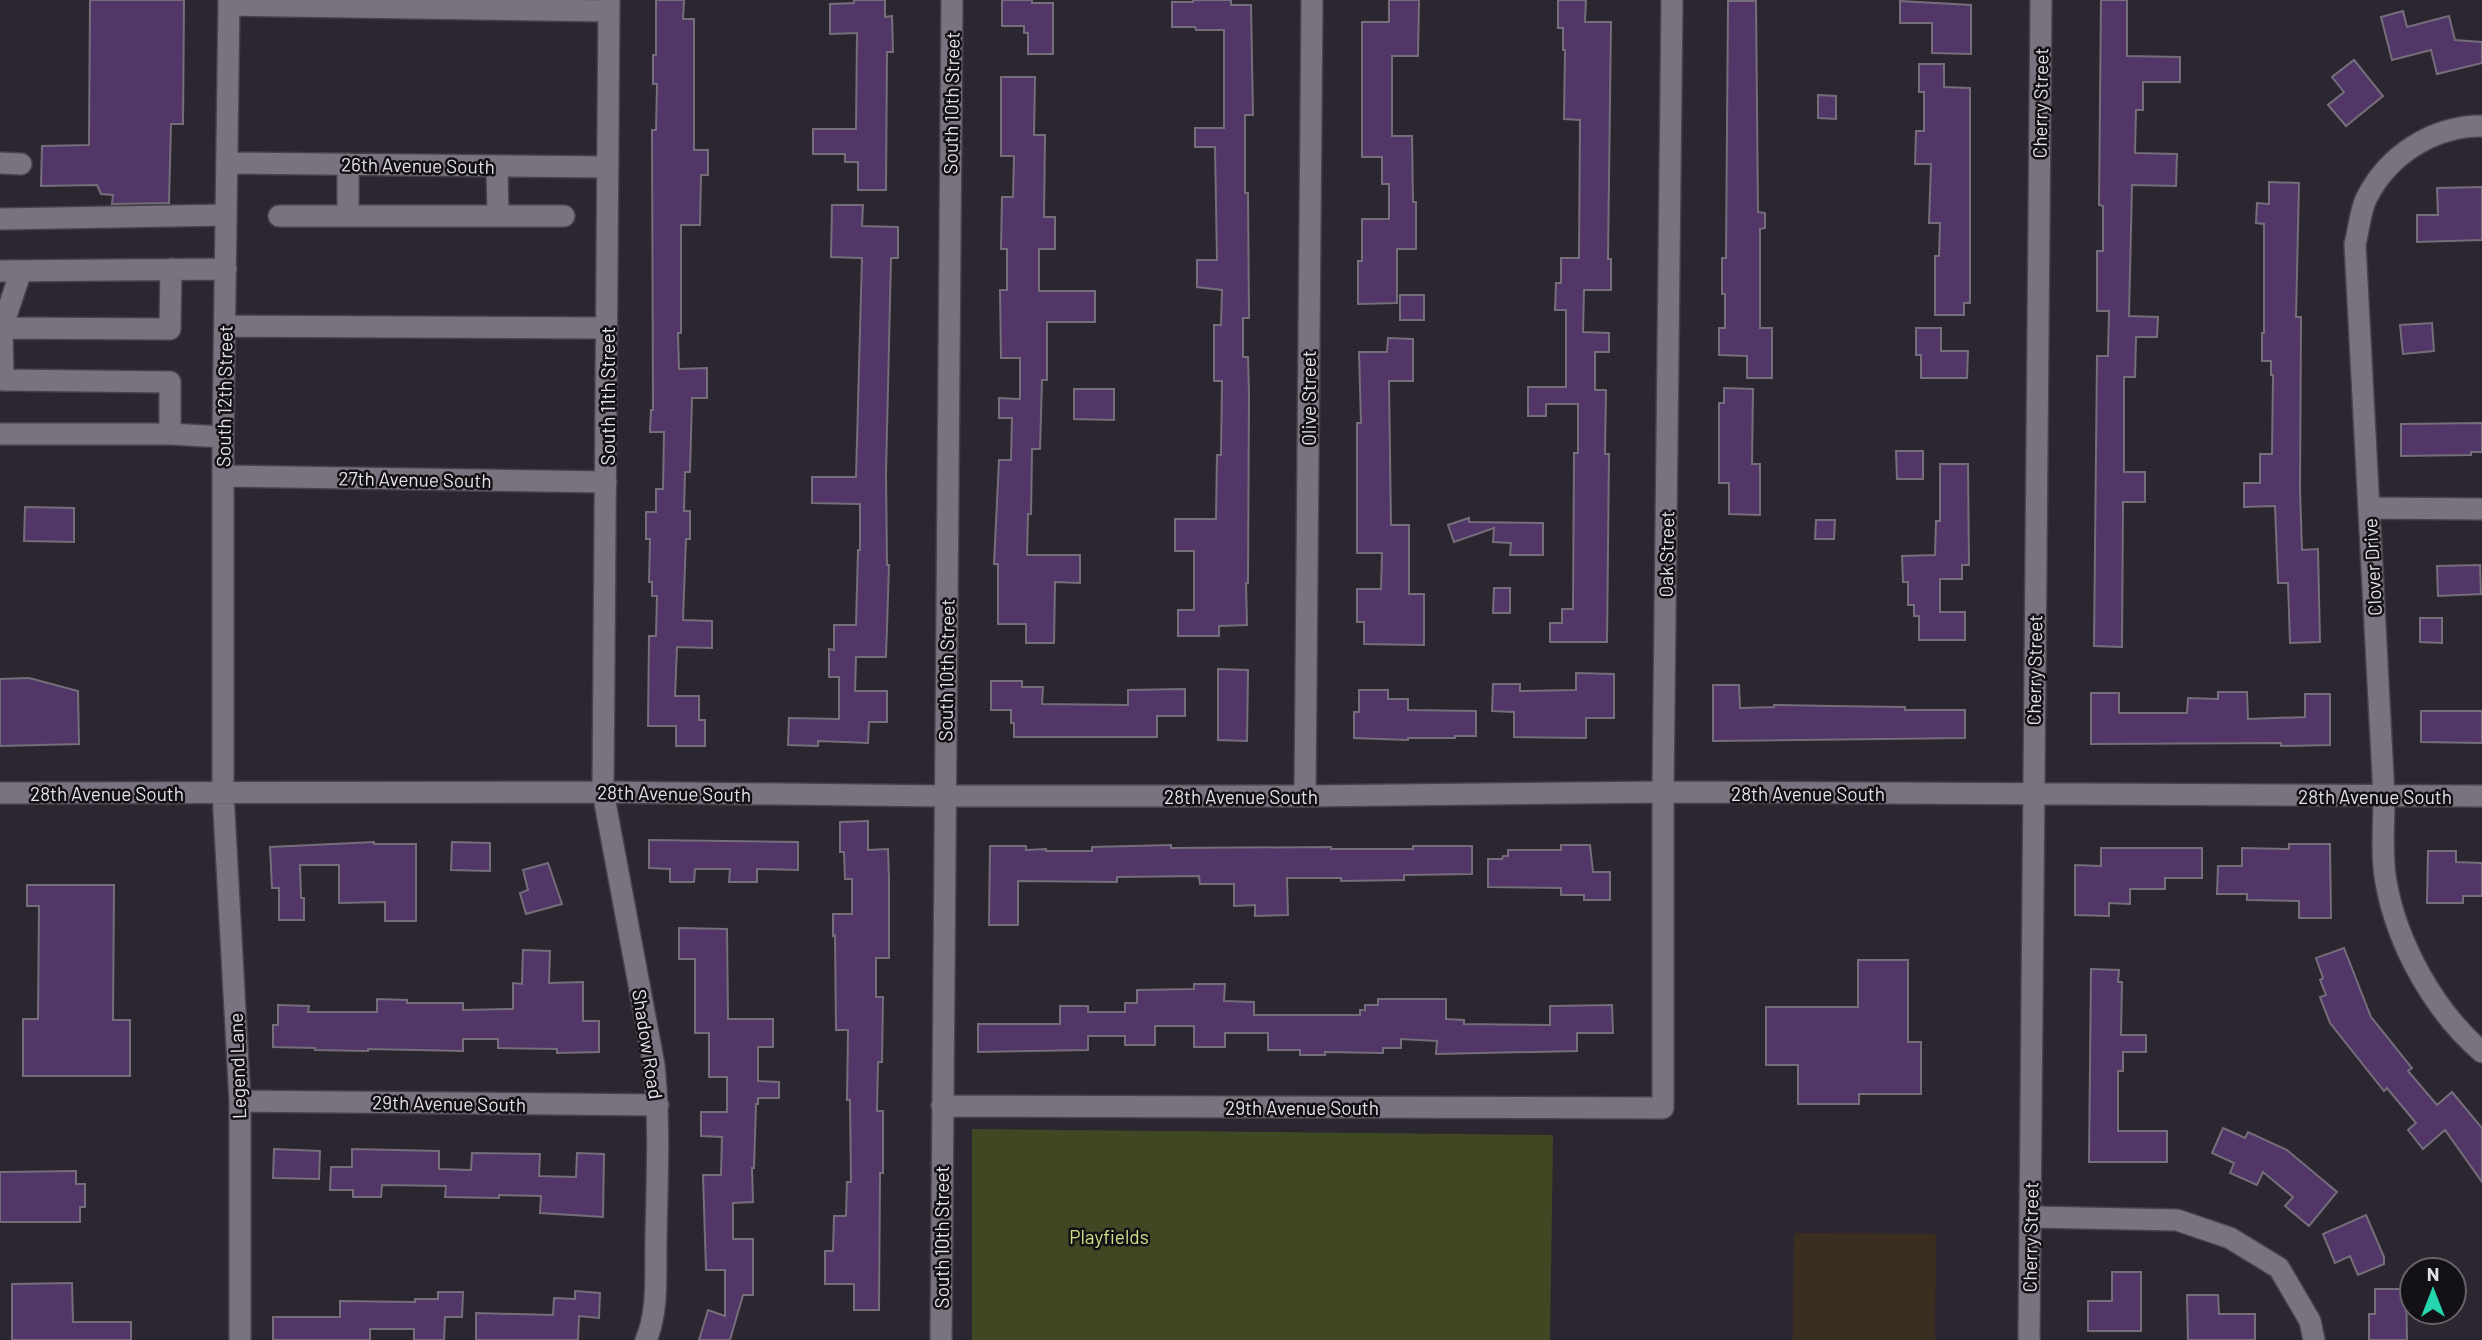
<svg xmlns="http://www.w3.org/2000/svg" width="2482" height="1340" viewBox="0 0 2482 1340" font-family="Barlow,sans-serif">
<rect width="100%" height="100%" fill="#2c2630"/>
<path fill="#3a2e20" d="M 1794,1233 L 1936,1234 L 1935,1340 L 1793,1340 Z"/>
<path fill="#404823" d="M 972,1129 L 1553,1135 L 1550,1340 L 972,1340 Z"/>
<path fill="#523667" stroke="#746e7a" stroke-width="2" d="M 90,0 L 184,0 L 183,124 L 171,124 L 169,203 L 112,204 L 113,195 L 101,194 L 97,185 L 41,186 L 42,146 L 89,145 Z
M 656,0 L 684,0 L 683,19 L 694,19 L 694,150 L 708,150 L 708,175 L 701,175 L 700,225 L 681,225 L 681,333 L 678,333 L 679,369 L 707,368 L 707,398 L 692,398 L 690,472 L 685,472 L 684,511 L 690,511 L 690,539 L 686,539 L 683,620 L 712,621 L 712,648 L 677,647 L 675,696 L 699,696 L 699,720 L 705,720 L 705,746 L 676,746 L 676,726 L 648,726 L 649,636 L 656,636 L 657,596 L 652,596 L 652,582 L 649,582 L 650,539 L 646,539 L 646,512 L 656,512 L 656,489 L 663,489 L 664,432 L 650,432 L 651,410 L 653,410 L 652,130 L 656,130 L 657,84 L 653,84 L 653,55 L 656,55 Z
M 854,0 L 885,0 L 885,17 L 892,16 L 893,52 L 887,52 L 886,190 L 858,190 L 858,162 L 845,162 L 845,154 L 813,154 L 813,129 L 856,129 L 857,33 L 830,34 L 830,4 L 854,3 Z
M 1002,0 L 1032,0 L 1032,3 L 1053,3 L 1053,54 L 1028,54 L 1028,33 L 1024,33 L 1024,26 L 1002,26 Z
M 1193,0 L 1231,0 L 1231,5 L 1251,5 L 1253,115 L 1245,115 L 1245,193 L 1248,193 L 1249,318 L 1243,318 L 1243,357 L 1248,357 L 1249,392 L 1248,583 L 1246,583 L 1247,625 L 1219,626 L 1219,636 L 1178,636 L 1178,610 L 1194,610 L 1194,551 L 1175,551 L 1175,519 L 1216,519 L 1217,455 L 1221,455 L 1222,381 L 1214,381 L 1214,325 L 1221,325 L 1222,290 L 1197,287 L 1197,260 L 1217,260 L 1215,147 L 1195,147 L 1195,128 L 1224,128 L 1224,30 L 1196,30 L 1195,27 L 1172,27 L 1172,2 L 1193,2 Z
M 1389,0 L 1419,0 L 1418,56 L 1392,56 L 1392,136 L 1412,136 L 1413,202 L 1416,202 L 1416,249 L 1397,249 L 1397,303 L 1358,304 L 1358,261 L 1362,261 L 1362,219 L 1389,219 L 1389,184 L 1382,184 L 1382,157 L 1362,157 L 1362,22 L 1389,22 Z
M 1558,0 L 1586,0 L 1585,22 L 1611,22 L 1608,259 L 1611,259 L 1611,290 L 1584,290 L 1583,332 L 1609,333 L 1609,352 L 1595,352 L 1595,390 L 1606,390 L 1605,454 L 1609,454 L 1607,642 L 1550,642 L 1550,623 L 1562,623 L 1562,609 L 1573,609 L 1574,453 L 1578,453 L 1578,404 L 1546,404 L 1546,416 L 1528,416 L 1528,387 L 1566,387 L 1566,310 L 1555,310 L 1556,283 L 1561,283 L 1561,258 L 1579,258 L 1580,120 L 1564,119 L 1565,50 L 1563,50 L 1563,28 L 1558,28 Z
M 2101,0 L 2127,0 L 2127,56 L 2180,57 L 2180,82 L 2143,82 L 2143,110 L 2136,110 L 2135,153 L 2177,154 L 2176,186 L 2132,185 L 2129,316 L 2158,317 L 2157,337 L 2136,337 L 2135,377 L 2124,377 L 2124,472 L 2145,472 L 2145,502 L 2123,502 L 2122,647 L 2094,646 L 2097,356 L 2108,356 L 2109,311 L 2097,311 L 2097,251 L 2103,251 L 2103,206 L 2099,205 Z
M 1728,1 L 1756,1 L 1758,212 L 1765,213 L 1765,228 L 1760,229 L 1760,328 L 1772,328 L 1772,378 L 1747,378 L 1747,356 L 1719,355 L 1719,328 L 1725,328 L 1725,294 L 1722,294 L 1722,258 L 1726,258 Z
M 1900,1 L 1971,5 L 1971,54 L 1932,53 L 1932,23 L 1900,23 Z
M 2403,11 L 2407,27 L 2449,16 L 2455,40 L 2482,42 L 2482,63 L 2437,74 L 2431,50 L 2392,60 L 2381,17 Z
M 2354,60 L 2383,96 L 2346,126 L 2328,105 L 2344,92 L 2332,77 Z
M 1919,64 L 1944,64 L 1944,87 L 1970,88 L 1970,303 L 1964,303 L 1964,315 L 1935,315 L 1935,256 L 1939,256 L 1940,223 L 1929,223 L 1931,164 L 1915,164 L 1916,131 L 1924,131 L 1924,92 L 1919,92 Z
M 1001,77 L 1035,77 L 1034,135 L 1045,135 L 1044,217 L 1055,217 L 1055,249 L 1039,249 L 1039,291 L 1095,291 L 1095,322 L 1047,322 L 1047,380 L 1042,380 L 1040,449 L 1032,449 L 1031,514 L 1028,514 L 1027,555 L 1080,555 L 1080,583 L 1055,582 L 1054,643 L 1026,643 L 1026,624 L 998,624 L 998,564 L 994,564 L 999,460 L 1011,460 L 1012,418 L 999,418 L 999,398 L 1020,399 L 1020,358 L 1001,358 L 1000,290 L 1007,290 L 1007,249 L 1001,249 L 1002,197 L 1013,197 L 1014,156 L 1001,156 Z
M 1818,95 L 1836,96 L 1836,119 L 1818,118 Z
M 2269,182 L 2299,183 L 2296,317 L 2301,317 L 2300,491 L 2302,550 L 2318,549 L 2320,642 L 2290,643 L 2288,583 L 2278,583 L 2275,506 L 2244,507 L 2244,483 L 2260,483 L 2260,454 L 2272,454 L 2273,375 L 2271,375 L 2271,361 L 2262,361 L 2262,333 L 2264,333 L 2264,224 L 2256,223 L 2257,203 L 2269,204 Z
M 2482,187 L 2482,240 L 2417,242 L 2417,215 L 2438,215 L 2437,188 Z
M 832,205 L 863,205 L 862,226 L 898,227 L 898,258 L 891,258 L 886,473 L 887,565 L 889,565 L 886,657 L 856,657 L 855,691 L 887,691 L 887,722 L 869,722 L 868,743 L 818,741 L 818,746 L 788,745 L 789,718 L 839,719 L 839,677 L 829,677 L 829,649 L 834,650 L 834,625 L 856,625 L 858,550 L 860,550 L 860,504 L 812,503 L 812,477 L 856,477 L 862,258 L 831,257 Z
M 1400,295 L 1424,295 L 1424,320 L 1400,320 Z
M 2432,323 L 2434,351 L 2403,354 L 2400,325 Z
M 1916,328 L 1941,328 L 1941,351 L 1968,351 L 1967,378 L 1921,378 L 1921,355 L 1916,355 Z
M 1388,338 L 1413,339 L 1413,381 L 1389,381 L 1391,525 L 1409,525 L 1409,594 L 1424,594 L 1424,645 L 1364,644 L 1364,622 L 1357,622 L 1357,589 L 1381,589 L 1382,553 L 1357,553 L 1357,423 L 1361,423 L 1359,352 L 1387,352 Z
M 1724,388 L 1753,389 L 1752,464 L 1760,464 L 1760,515 L 1729,514 L 1729,483 L 1719,483 L 1719,403 L 1724,403 Z
M 1074,389 L 1114,389 L 1114,420 L 1074,419 Z
M 2482,423 L 2482,452 L 2471,452 L 2471,455 L 2401,456 L 2401,424 Z
M 1896,451 L 1923,451 L 1923,479 L 1897,479 Z
M 1940,464 L 1968,464 L 1969,565 L 1962,565 L 1962,579 L 1940,579 L 1940,612 L 1965,612 L 1965,640 L 1919,640 L 1919,616 L 1914,616 L 1914,605 L 1908,605 L 1908,582 L 1903,582 L 1902,556 L 1935,555 L 1936,521 L 1940,521 Z
M 25,507 L 74,508 L 74,542 L 24,541 Z
M 1469,518 L 1469,522 L 1543,523 L 1543,555 L 1510,555 L 1511,543 L 1493,542 L 1494,528 L 1454,542 L 1448,525 Z
M 1816,520 L 1835,520 L 1834,539 L 1815,539 Z
M 2480,565 L 2481,594 L 2438,596 L 2437,566 Z
M 1494,588 L 1510,588 L 1510,613 L 1493,613 Z
M 2420,618 L 2442,618 L 2442,643 L 2420,642 Z
M 1218,669 L 1248,670 L 1247,741 L 1218,740 Z
M 1576,673 L 1614,674 L 1614,718 L 1586,718 L 1586,738 L 1514,737 L 1514,712 L 1492,711 L 1493,684 L 1520,684 L 1520,691 L 1576,690 Z
M 29,678 L 78,691 L 79,744 L 0,746 L 0,679 Z
M 991,681 L 1022,681 L 1022,687 L 1043,687 L 1042,704 L 1128,705 L 1128,690 L 1185,689 L 1185,716 L 1157,716 L 1157,737 L 1014,737 L 1014,723 L 1011,723 L 1011,710 L 991,710 Z
M 1713,685 L 1739,685 L 1740,708 L 1774,707 L 1774,705 L 1832,706 L 1905,707 L 1905,710 L 1965,710 L 1965,738 L 1713,741 Z
M 1359,690 L 1388,690 L 1388,699 L 1408,699 L 1408,710 L 1476,711 L 1476,736 L 1455,736 L 1455,738 L 1408,738 L 1408,740 L 1354,738 L 1354,712 L 1359,712 Z
M 2218,692 L 2247,692 L 2248,719 L 2305,717 L 2305,694 L 2330,694 L 2330,745 L 2281,746 L 2281,743 L 2091,744 L 2091,693 L 2119,693 L 2119,713 L 2187,713 L 2188,698 L 2218,699 Z
M 2421,711 L 2482,711 L 2482,743 L 2421,742 Z
M 868,821 L 868,850 L 888,849 L 889,879 L 889,958 L 876,958 L 876,997 L 883,997 L 882,1062 L 878,1062 L 877,1111 L 883,1111 L 883,1173 L 880,1173 L 879,1310 L 854,1310 L 854,1284 L 825,1284 L 825,1251 L 833,1251 L 834,1216 L 846,1216 L 847,1182 L 851,1182 L 850,1100 L 847,1100 L 848,1030 L 836,1030 L 835,935 L 833,936 L 833,914 L 852,914 L 852,879 L 845,879 L 844,852 L 840,852 L 840,822 Z
M 649,840 L 798,842 L 798,870 L 757,869 L 757,882 L 729,882 L 730,869 L 695,869 L 694,882 L 670,882 L 670,869 L 649,868 Z
M 374,842 L 374,844 L 416,844 L 416,921 L 385,921 L 385,902 L 339,903 L 339,865 L 300,865 L 301,898 L 304,898 L 304,920 L 279,920 L 279,888 L 272,888 L 270,847 Z
M 452,842 L 490,843 L 490,871 L 451,870 Z
M 2289,844 L 2330,844 L 2331,918 L 2299,918 L 2299,901 L 2247,900 L 2247,894 L 2217,894 L 2218,866 L 2242,866 L 2242,848 L 2289,849 Z
M 1171,845 L 1171,848 L 1331,847 L 1331,849 L 1413,849 L 1413,846 L 1472,846 L 1472,874 L 1404,875 L 1404,880 L 1341,881 L 1341,878 L 1287,878 L 1288,915 L 1255,916 L 1255,905 L 1234,906 L 1234,884 L 1200,884 L 1199,876 L 1117,877 L 1117,882 L 1018,881 L 1018,925 L 989,925 L 990,846 L 1026,846 L 1026,850 L 1046,849 L 1046,851 L 1092,851 L 1092,847 Z
M 1561,845 L 1590,845 L 1593,872 L 1610,872 L 1610,900 L 1584,900 L 1584,895 L 1561,895 L 1561,888 L 1488,887 L 1488,859 L 1502,859 L 1503,856 L 1508,856 L 1508,850 L 1561,850 Z
M 2101,848 L 2202,848 L 2202,878 L 2165,878 L 2165,889 L 2130,889 L 2130,904 L 2109,903 L 2109,916 L 2075,915 L 2075,865 L 2101,866 Z
M 2428,851 L 2456,851 L 2456,862 L 2482,863 L 2482,896 L 2463,896 L 2463,903 L 2427,903 Z
M 548,863 L 562,904 L 526,914 L 520,893 L 528,890 L 523,870 Z
M 27,885 L 114,885 L 113,1020 L 130,1020 L 130,1076 L 23,1076 L 23,1019 L 38,1019 L 39,906 L 27,906 Z
M 679,928 L 727,929 L 728,1019 L 773,1019 L 773,1047 L 758,1047 L 758,1081 L 779,1082 L 779,1098 L 758,1098 L 758,1104 L 756,1104 L 754,1168 L 752,1168 L 753,1202 L 733,1203 L 733,1239 L 753,1239 L 753,1295 L 743,1295 L 730,1340 L 699,1340 L 708,1310 L 725,1316 L 725,1270 L 706,1270 L 703,1175 L 721,1175 L 722,1137 L 701,1136 L 701,1112 L 727,1112 L 727,1077 L 709,1077 L 709,1033 L 695,1033 L 695,959 L 679,959 Z
M 2344,948 L 2371,1017 L 2412,1068 L 2408,1071 L 2437,1105 L 2452,1092 L 2482,1128 L 2482,1182 L 2445,1130 L 2423,1149 L 2408,1130 L 2416,1123 L 2387,1088 L 2384,1091 L 2330,1023 L 2320,997 L 2326,995 L 2320,980 L 2323,978 L 2316,958 Z
M 523,950 L 550,951 L 549,983 L 583,982 L 583,1021 L 599,1021 L 599,1052 L 557,1053 L 557,1049 L 498,1048 L 498,1039 L 463,1039 L 463,1051 L 368,1049 L 368,1051 L 315,1050 L 315,1048 L 273,1047 L 273,1025 L 278,1025 L 278,1005 L 309,1006 L 308,1012 L 377,1012 L 377,999 L 407,1000 L 407,1003 L 463,1003 L 463,1010 L 513,1009 L 513,983 L 522,984 Z
M 1858,960 L 1908,960 L 1908,1042 L 1921,1042 L 1921,1094 L 1859,1094 L 1859,1104 L 1798,1104 L 1798,1065 L 1766,1065 L 1766,1007 L 1858,1007 Z
M 2091,969 L 2119,970 L 2118,982 L 2122,982 L 2121,1035 L 2146,1035 L 2146,1052 L 2123,1052 L 2123,1071 L 2118,1071 L 2118,1131 L 2167,1131 L 2167,1162 L 2089,1162 Z
M 1194,984 L 1225,984 L 1224,1001 L 1254,1002 L 1254,1015 L 1360,1015 L 1360,1010 L 1365,1010 L 1365,1005 L 1378,1005 L 1378,999 L 1446,999 L 1446,1019 L 1464,1020 L 1464,1024 L 1550,1025 L 1550,1006 L 1612,1005 L 1613,1033 L 1577,1033 L 1577,1051 L 1436,1054 L 1437,1041 L 1401,1039 L 1401,1048 L 1383,1048 L 1383,1053 L 1325,1052 L 1325,1055 L 1300,1055 L 1300,1050 L 1268,1050 L 1268,1033 L 1225,1033 L 1225,1047 L 1194,1047 L 1194,1026 L 1155,1026 L 1155,1045 L 1125,1045 L 1125,1036 L 1088,1036 L 1088,1050 L 978,1052 L 978,1024 L 1060,1024 L 1060,1006 L 1088,1006 L 1088,1012 L 1125,1012 L 1125,1003 L 1137,1003 L 1137,990 L 1194,989 Z
M 2223,1128 L 2245,1138 L 2248,1132 L 2287,1150 L 2337,1192 L 2309,1226 L 2285,1206 L 2293,1197 L 2263,1172 L 2257,1185 L 2230,1173 L 2234,1163 L 2212,1153 Z
M 274,1149 L 320,1151 L 319,1179 L 273,1178 Z
M 352,1149 L 439,1151 L 439,1169 L 471,1170 L 472,1153 L 540,1154 L 539,1176 L 576,1177 L 577,1153 L 604,1154 L 603,1217 L 540,1213 L 541,1196 L 499,1195 L 499,1198 L 445,1197 L 446,1186 L 382,1185 L 381,1197 L 353,1197 L 353,1190 L 330,1190 L 331,1167 L 352,1167 Z
M 76,1171 L 76,1184 L 85,1184 L 85,1207 L 80,1207 L 80,1222 L 0,1222 L 0,1172 Z
M 2366,1215 L 2384,1257 L 2384,1264 L 2358,1275 L 2350,1256 L 2335,1263 L 2323,1234 Z
M 2112,1272 L 2141,1272 L 2141,1331 L 2088,1331 L 2088,1301 L 2112,1301 Z
M 72,1283 L 73,1322 L 131,1322 L 131,1340 L 12,1340 L 12,1284 Z
M 2375,1289 L 2406,1289 L 2407,1340 L 2369,1340 L 2369,1314 L 2375,1314 Z
M 575,1291 L 600,1293 L 599,1318 L 579,1316 L 578,1340 L 476,1340 L 476,1313 L 553,1315 L 554,1298 L 575,1299 Z
M 438,1292 L 463,1292 L 462,1317 L 445,1317 L 444,1340 L 414,1340 L 414,1329 L 370,1329 L 370,1340 L 273,1340 L 273,1317 L 340,1317 L 340,1301 L 415,1302 L 415,1299 L 438,1299 Z
M 2187,1295 L 2218,1295 L 2219,1314 L 2255,1314 L 2255,1340 L 2188,1340 Z"/>
<g fill="none" stroke-linecap="round" stroke-linejoin="round">
<g stroke="#46414a" stroke-width="24">
<path id="minor" d="M 229,0 L 223,437 L 223,793 L 240,1101 L 240,1340
M 609,0 L 603,792 L 654,1065 C 660,1122 657,1180 656,1238 C 655,1271 659,1310 646,1340
M 229,5 L 609,11
M 2482,126 C 2434,126 2389,154 2367,197 C 2360,210 2359,230 2355,244 L 2384,796 C 2384,824 2381,855 2386,882 C 2397,944 2434,1011 2482,1052
M 0,163 L 21,164
M 227,163 L 608,167
M 348,164 L 348,215
M 497,166 L 498,216
M 279,216 L 564,216
M 0,219 L 226,215
M 0,271 L 226,269
M 21,271 L 2,328 L 3,380 L 170,382 L 170,434
M 225,326 L 607,328
M 0,328 L 170,329 L 171,269
M 0,434 L 170,434 L 223,437
M 223,476 L 606,482
M 2369,508 L 2482,509
M 0,793 L 603,792 L 944,796 L 1305,796 L 1663,792 L 2482,796
M 1305,796 L 1312,0
M 240,1101 L 658,1105
M 942,1106 L 1663,1108 L 1663,792 L 1672,0
M 2030,1217 L 2177,1220 L 2230,1238 L 2279,1268 L 2310,1321 L 2314,1340
M 941,1340 L 952,0
M 2029,1340 L 2041,0"/>
</g>
<use href="#minor" stroke="#79737f" stroke-width="21"/>
</g>
<g text-anchor="middle" dominant-baseline="central" stroke-width="5" stroke-linejoin="round" paint-order="stroke">
<g font-size="19" fill="#e5e1e8" stroke="#131115">
<text transform="translate(951 103) rotate(-89)">South 10th Street</text>
<text transform="translate(2040 103) rotate(-89)">Cherry Street</text>
<text transform="translate(418 165) rotate(1)">26th Avenue South</text>
<text transform="translate(224 396) rotate(-89)">South 12th Street</text>
<text transform="translate(607 396) rotate(-90)">South 11th Street</text>
<text transform="translate(1308 398) rotate(-90)">Olive Street</text>
<text transform="translate(415 479) rotate(1)">27th Avenue South</text>
<text transform="translate(1666 554) rotate(-89)">Oak Street</text>
<text transform="translate(2372 567) rotate(-93)">Clover Drive</text>
<text transform="translate(946 670) rotate(-89)">South 10th Street</text>
<text transform="translate(2034 670) rotate(-89)">Cherry Street</text>
<text x="107" y="793">28th Avenue South</text>
<text transform="translate(674 793) rotate(1)">28th Avenue South</text>
<text x="1808" y="793">28th Avenue South</text>
<text x="1241" y="796">28th Avenue South</text>
<text x="2375" y="796">28th Avenue South</text>
<text transform="translate(648 1044) rotate(81)">Shadow Road</text>
<text transform="translate(237 1066) rotate(-92)">Legend Lane</text>
<text transform="translate(449 1103) rotate(1)">29th Avenue South</text>
<text x="1302" y="1107">29th Avenue South</text>
<text transform="translate(941 1237) rotate(-90)">South 10th Street</text>
<text transform="translate(2030 1237) rotate(-89)">Cherry Street</text>
</g>
<g font-size="19" fill="#cde187" stroke="#131115">
<text x="1109" y="1236">Playfields</text>
</g>
</g>
<g transform="translate(2433 1291)"><circle r="33" fill="#131115" stroke="#676469" stroke-width="2"/>
<path d="M0-5L12 26L0 18L-12 26Z" fill="#25d5ae"/>
<text y="-10" font-size="19" font-weight="bold" text-anchor="middle" fill="#e5e1e8">N</text>
</g>
</svg>
